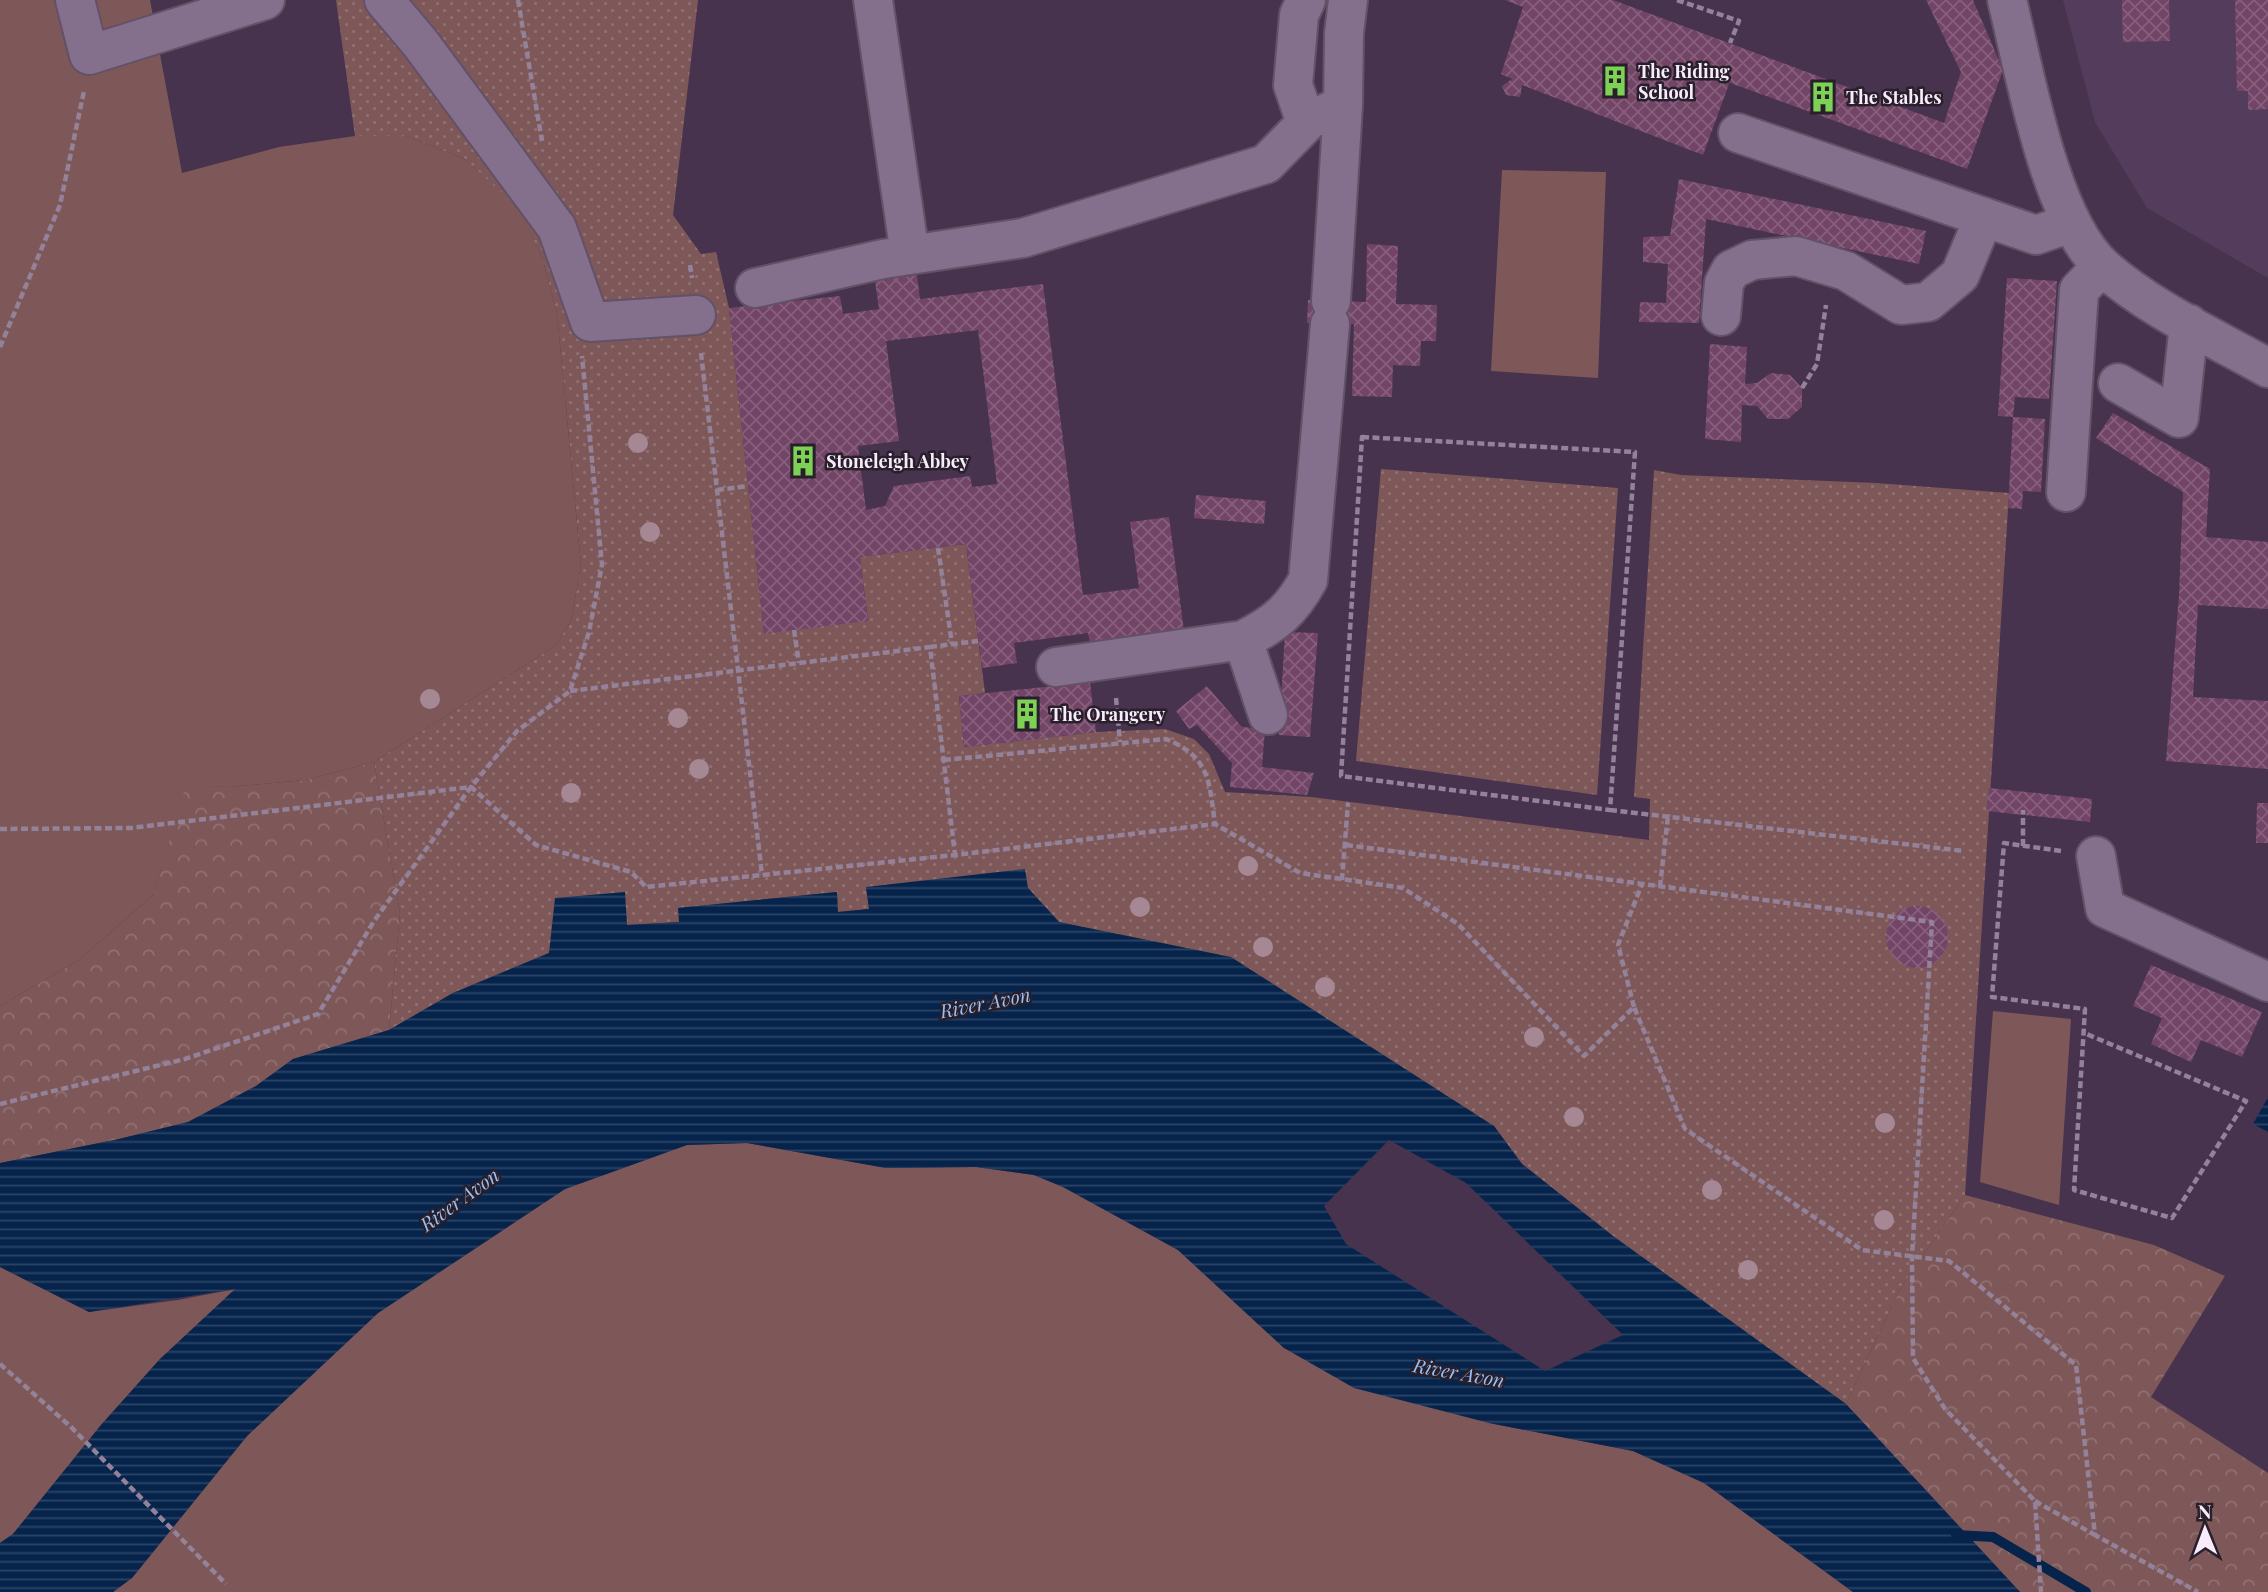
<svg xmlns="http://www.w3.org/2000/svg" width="2268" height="1592" viewBox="0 0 2268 1592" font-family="'Playfair Display',serif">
<defs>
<pattern id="forest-crowns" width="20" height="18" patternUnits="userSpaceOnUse" patternTransform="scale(1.75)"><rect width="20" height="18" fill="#7e5859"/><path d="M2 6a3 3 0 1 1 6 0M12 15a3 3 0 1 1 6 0" fill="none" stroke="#917072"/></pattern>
<pattern id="garden-dots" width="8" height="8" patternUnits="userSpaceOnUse" patternTransform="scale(1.75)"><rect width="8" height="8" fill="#7e5859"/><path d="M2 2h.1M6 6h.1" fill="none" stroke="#917072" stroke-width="1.8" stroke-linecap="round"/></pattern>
<pattern id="water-rules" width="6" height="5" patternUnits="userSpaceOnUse" patternTransform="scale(1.75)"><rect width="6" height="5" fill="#06244b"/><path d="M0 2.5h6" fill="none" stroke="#2b4466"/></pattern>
<pattern id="building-cross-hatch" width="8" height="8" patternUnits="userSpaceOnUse" patternTransform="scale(1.75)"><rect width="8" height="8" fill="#724466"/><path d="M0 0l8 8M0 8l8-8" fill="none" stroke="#875f7d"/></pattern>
</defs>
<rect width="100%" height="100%" fill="#47334e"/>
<path fill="#543d5c" d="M 2063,0 L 2268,0 L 2268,278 L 2147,208 L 2095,122 Z"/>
<path fill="#7e5859" d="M 0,0 L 150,0 L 182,173 L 279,147 L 355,136 L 406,136 L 465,159 L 518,207 L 542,257 L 557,313 L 581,565 L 571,621 L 555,646 L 374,762 L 305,780 L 230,787 L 187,786 L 153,895 L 79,960 L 0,1006 Z
M 1502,170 L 1606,172 L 1598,378 L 1491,371 Z
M 1993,1011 L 2071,1019 L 2059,1205 L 1980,1182 Z
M 747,1143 L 886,1168 L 976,1167 L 1034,1175 L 1063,1187 L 1178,1250 L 1284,1348 L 1489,1423 L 1633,1451 L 1704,1483 L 1853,1592 L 113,1592 L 132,1578 L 247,1436 L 378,1313 L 565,1189 L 687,1145 Z
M 0,1267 L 89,1312 L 178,1300 L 236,1289 L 160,1359 L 101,1425 L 13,1534 L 0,1543 Z"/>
<path fill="url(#forest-crowns)" d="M 374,762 L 400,913 L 389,1030 L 293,1059 L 256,1086 L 188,1122 L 119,1139 L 0,1163 L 0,1006 L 79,960 L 153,895 L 186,785 L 230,787 L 305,780 Z
M 1965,1195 L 2154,1245 L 2225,1276 L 2151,1397 L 2268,1473 L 2268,1592 L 2020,1592 L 1846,1404 L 1901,1287 Z"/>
<path fill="url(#garden-dots)" d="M 336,0 L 698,0 L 673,215 L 701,254 L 716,252 L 729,308 L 764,633 L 868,620 L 860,557 L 966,544 L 985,693 L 959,696 L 964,747 L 1096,732 L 1165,729 L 1194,739 L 1209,754 L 1225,792 L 1311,797 L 1649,840 L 1650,799 L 1634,797 L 1654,470 L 1681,475 L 1876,483 L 2009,493 L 1965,1195 L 1901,1287 L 1846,1404 L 1613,1236 L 1522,1164 L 1494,1126 L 1094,930 L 1059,922 L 1028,888 L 866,887 L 869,909 L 837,912 L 837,892 L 679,908 L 679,922 L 627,925 L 624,892 L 549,953 L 453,993 L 389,1030 L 400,913 L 374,762 L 555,646 L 571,621 L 581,565 L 557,313 L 542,257 L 518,208 L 465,159 L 406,136 L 355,136 Z
M 1381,469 L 1618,488 L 1597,795 L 1356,761 Z"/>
<path fill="url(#water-rules)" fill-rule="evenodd" d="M 1025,869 L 1028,888 L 1059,922 L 1231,957 L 1494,1126 L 1522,1164 L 1613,1236 L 1846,1404 L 2020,1592 L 1853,1592 L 1704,1483 L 1633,1451 L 1489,1423 L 1354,1388 L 1284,1348 L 1178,1250 L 1063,1187 L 1034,1175 L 976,1167 L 886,1168 L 747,1143 L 687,1145 L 565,1189 L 378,1313 L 247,1436 L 132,1578 L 113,1592 L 0,1592 L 0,1543 L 13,1534 L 101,1425 L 160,1359 L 235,1289 L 89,1312 L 0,1267 L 0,1163 L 119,1139 L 188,1122 L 256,1086 L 293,1059 L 389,1030 L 453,993 L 549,953 L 555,898 L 625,892 L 627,925 L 679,922 L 678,908 L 837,892 L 838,912 L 869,909 L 866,887 ZM 1389,1140 L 1466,1183 L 1623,1335 L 1545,1371 L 1346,1244 L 1324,1206 Z
M 2268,1097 L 2268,1132 L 2253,1124 Z"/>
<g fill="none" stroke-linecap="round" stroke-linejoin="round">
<path stroke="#06244b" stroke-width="10" d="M 1956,1535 L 1993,1537 L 2086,1592"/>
</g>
<path fill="url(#building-cross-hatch)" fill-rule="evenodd" d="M 1505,0 L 1613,0 L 1944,123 L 1961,72 L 1926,0 L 1973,0 L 2003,70 L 1967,169 L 1667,60 L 1729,84 L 1703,155 L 1522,85 L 1520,97 L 1506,95 L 1502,86 L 1512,79 L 1501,74 L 1523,7 Z
M 2122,0 L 2169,0 L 2170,41 L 2123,42 Z
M 2235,0 L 2268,0 L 2268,109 L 2248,110 L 2248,91 L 2237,91 Z
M 1679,179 L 1926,231 L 1919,264 L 1706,219 L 1699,323 L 1639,322 L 1640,302 L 1666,303 L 1668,264 L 1643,262 L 1643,237 L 1670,236 Z
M 1367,244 L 1398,246 L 1396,304 L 1437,305 L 1436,341 L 1421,341 L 1420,366 L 1393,365 L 1392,397 L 1352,396 L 1354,324 L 1307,323 L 1308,300 L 1366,302 Z
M 917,275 L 920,299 L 1043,284 L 1083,595 L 1139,588 L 1130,522 L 1169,517 L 1184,631 L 1090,643 L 1088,633 L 1014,643 L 1017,663 L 982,668 L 966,544 L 860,557 L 868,621 L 764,634 L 729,308 L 840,296 L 843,314 L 879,309 L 875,281 ZM 978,330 L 997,484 L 972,487 L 970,476 L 894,486 L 885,506 L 866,510 L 858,446 L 899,441 L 886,341 Z
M 2007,278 L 2057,281 L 2049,399 L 2015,397 L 2013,417 L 1998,416 Z
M 1710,344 L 1747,347 L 1745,384 L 1757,383 L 1771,373 L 1790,375 L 1802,388 L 1802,407 L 1788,419 L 1768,419 L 1757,406 L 1742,405 L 1741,442 L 1705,439 Z
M 2113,413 L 2210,469 L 2206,537 L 2268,542 L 2268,609 L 2198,605 L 2193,697 L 2268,701 L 2268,769 L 2166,761 L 2179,595 L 2183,492 L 2096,438 Z
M 2013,417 L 2045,419 L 2041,492 L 2023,491 L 2022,509 L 2008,508 Z
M 1196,495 L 1266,501 L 1264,524 L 1194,518 Z
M 1285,632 L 1318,633 L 1310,737 L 1279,735 Z
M 1090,682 L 1096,732 L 964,747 L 959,696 Z
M 1207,686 L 1242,727 L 1265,729 L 1262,767 L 1314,773 L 1307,795 L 1230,787 L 1232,763 L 1197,725 L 1189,729 L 1176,711 Z
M 1989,788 L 2092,799 L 2090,822 L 1986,811 Z
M 2257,803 L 2268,803 L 2268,843 L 2256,843 Z
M1886 937a31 31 0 1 1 62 0a31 31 0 1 1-62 0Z
M 2151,965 L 2262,1012 L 2242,1057 L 2201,1040 L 2191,1062 L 2151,1044 L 2162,1018 L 2133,1006 Z"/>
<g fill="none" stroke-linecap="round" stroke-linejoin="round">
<g stroke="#625167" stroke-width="42">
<path id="minor" d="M 75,0 L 89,55 L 265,0
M 384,0 L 421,44 L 557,228 L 590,322 L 696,315
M 873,0 L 910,255
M 2007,0 C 2025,72 2049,219 2104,268 C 2152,310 2213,337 2268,368
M 1320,116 L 1343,105 L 1344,33 L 1348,0
M 1738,133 L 2036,235 L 2071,223
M 755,288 L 883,259 L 1023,238 L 1266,164 L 1306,123 L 1293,85 L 1299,15 L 1306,0
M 1331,301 L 1343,105
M 1721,316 L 1724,283 L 1731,270 L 1752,260 L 1796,256 L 1846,271 L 1901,305 L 1928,302 L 1960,275 L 1984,217
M 2118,383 L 2179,418 L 2189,324
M 2066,492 L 2079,290 L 2102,266
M 1243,640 L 1268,715
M 1056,667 L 1243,640 C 1275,624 1291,611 1308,580 L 1330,324
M 2096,856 L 2105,908 L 2268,982"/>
</g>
<path stroke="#938299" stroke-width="4.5" stroke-dasharray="7 3.5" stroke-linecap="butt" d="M 518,0 L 542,141
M 1677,0 L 1739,21 L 1730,43
M 690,265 L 692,278
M 0,347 L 60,205 L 84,91
M 701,353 L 762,875
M 1802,388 L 1817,364 L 1826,305
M 1362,437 L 1635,452 L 1610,810 L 1341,776 Z
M 717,490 L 748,486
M 938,548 L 952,644
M 794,630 L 799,663
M 930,647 L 978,641
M 570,691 L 930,647 L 955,855
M 1116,698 L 1120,742
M 944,760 L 1166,739 C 1210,757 1209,781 1215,824
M 1610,810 L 1964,851
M 0,829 L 131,828 L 471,787 L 536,845 L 631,872 L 646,887 L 955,855 L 1215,824 L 1300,873 L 1403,888 L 1458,924 L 1584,1056 L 1634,1007 L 1685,1129 L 1862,1250 L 1949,1261 L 2076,1365 L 2095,1535 L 2198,1592
M 1346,845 L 1932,922 L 1912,1256 L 1913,1358 L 1945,1409 L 2035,1501 L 2041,1592
M 2023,846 L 2023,810
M 2061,851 L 2004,843 L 1992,997 L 2085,1009 L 2074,1190 L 2172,1218 L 2246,1101 L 2084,1033
M 1342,880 L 1348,803
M 1660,887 L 1668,816
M 1634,1007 L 1618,945 L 1642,884
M 0,1104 L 185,1059 L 318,1014 L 374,921 L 471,787 L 517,731 L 570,691 L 589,632 L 602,565 L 582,356
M 0,1364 L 70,1426 L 226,1584
M 2035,1501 L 2095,1535"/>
<use href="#minor" stroke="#846f8c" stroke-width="38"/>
</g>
<g fill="#a68894">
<circle cx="638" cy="443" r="10"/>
<circle cx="650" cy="532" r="10"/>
<circle cx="430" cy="699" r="10"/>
<circle cx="678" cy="718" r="10"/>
<circle cx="699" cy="769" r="10"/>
<circle cx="571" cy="793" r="10"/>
<circle cx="1248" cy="866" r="10"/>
<circle cx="1140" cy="907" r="10"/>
<circle cx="1263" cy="947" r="10"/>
<circle cx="1325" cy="987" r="10"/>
<circle cx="1534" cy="1037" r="10"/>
<circle cx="1574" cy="1117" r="10"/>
<circle cx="1885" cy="1123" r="10"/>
<circle cx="1712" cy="1190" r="10"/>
<circle cx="1884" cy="1220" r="10"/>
<circle cx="1748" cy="1270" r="10"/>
</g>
<defs>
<g id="building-bare" transform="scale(2.415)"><path d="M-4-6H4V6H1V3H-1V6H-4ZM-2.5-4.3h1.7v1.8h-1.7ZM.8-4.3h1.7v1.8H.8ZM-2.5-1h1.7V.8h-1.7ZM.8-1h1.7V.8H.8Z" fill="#7dd154" stroke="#281f2b" stroke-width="2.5" paint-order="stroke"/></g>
</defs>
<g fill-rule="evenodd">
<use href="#building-bare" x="1615" y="81"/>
<use href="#building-bare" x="1823" y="97"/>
<use href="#building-bare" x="803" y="461"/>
<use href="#building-bare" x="1027" y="714"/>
</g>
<g text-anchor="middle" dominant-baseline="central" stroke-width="5" stroke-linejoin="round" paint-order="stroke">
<g font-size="18" font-weight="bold" fill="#f8ecfc" stroke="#281f2b" text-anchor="start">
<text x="1638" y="71">The Riding<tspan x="1638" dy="21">School</tspan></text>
<text x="1846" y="97">The Stables</text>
<text x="826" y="461">Stoneleigh Abbey</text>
<text x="1050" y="714">The Orangery</text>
</g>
<g font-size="19" font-style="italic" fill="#99c0f7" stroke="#281f2b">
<text transform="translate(985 1002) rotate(-11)">River Avon</text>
<text transform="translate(459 1199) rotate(-36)">River Avon</text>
<text transform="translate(1459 1372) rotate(10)">River Avon</text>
</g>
</g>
<g transform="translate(2205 1529) rotate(359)" stroke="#281f2b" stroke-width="5" paint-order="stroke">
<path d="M0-5L12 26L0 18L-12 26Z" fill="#f8ecfc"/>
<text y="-10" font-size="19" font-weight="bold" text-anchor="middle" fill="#f8ecfc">N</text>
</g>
</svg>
